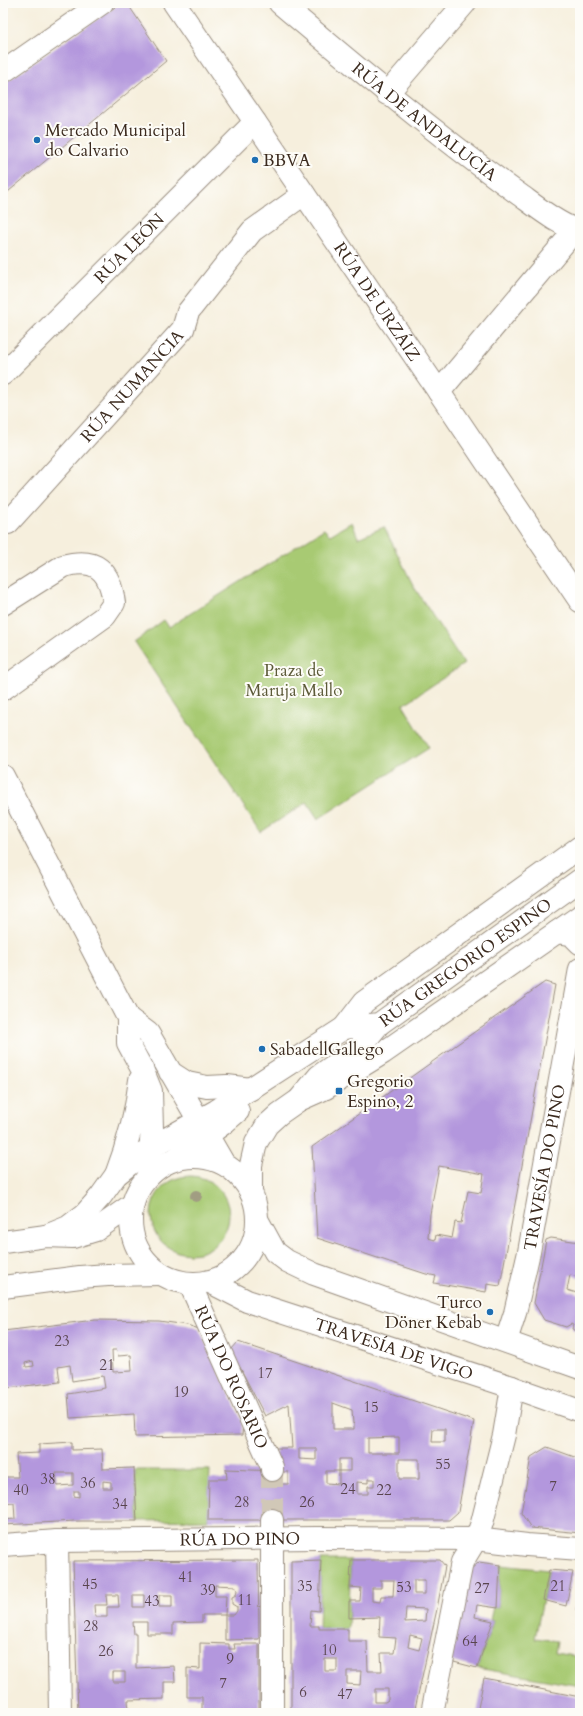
<svg xmlns="http://www.w3.org/2000/svg" width="583" height="1716" viewBox="0 0 583 1716" font-family="Cardo,serif">
<rect width="100%" height="100%" fill="#fdfcf7"/>
<filter id="ink" filterUnits="userSpaceOnUse"><feTurbulence type="fractalNoise" baseFrequency=".025" numOctaves="2"/><feDisplacementMap in="SourceGraphic" scale="8" xChannelSelector="R" yChannelSelector="G"/><feConvolveMatrix kernelMatrix="1 2 1 2 8 2 1 2 1" color-interpolation-filters="sRGB"/></filter>
<filter id="wash" filterUnits="userSpaceOnUse"><feTurbulence type="fractalNoise" baseFrequency=".012" numOctaves="4" result="noise"/><feDisplacementMap in="SourceGraphic" scale="16" xChannelSelector="R" yChannelSelector="G"/><feGaussianBlur stdDeviation="0.9" result="paint"/><feColorMatrix in="noise" values="0 0 0 0 0 0 0 0 0 0 0 0 0 0 0 0 0 1.4 0 .05"/><feComposite in="paint" operator="in"/></filter>
<g filter="url(#wash)">
<rect width="100%" height="100%" fill="#f6efdd"/>
<path fill="#a8ca73" stroke="#727a48" d="M 352,522 L 358,538 L 384,527 L 414,587 L 464,664 L 403,705 L 429,748 L 318,819 L 307,802 L 261,832 L 134,642 L 164,620 L 169,627 L 324,529 L 330,535 Z
M151 1215a39 39 0 1 1 78 0a39 39 0 1 1-78 0Z
M 135,1470 L 210,1470 L 208,1520 L 137,1521 Z
M 321,1560 L 351,1560 L 348,1629 L 319,1629 Z
M 500,1565 L 549,1570 L 535,1638 L 557,1641 L 555,1653 L 580,1657 L 580,1686 L 477,1668 L 493,1621 L 490,1620 L 493,1607 L 498,1608 Z"/>
<g id="blocks">
<path fill="#b397dd" fill-rule="evenodd" d="M 121,3 L 127,3 L 166,61 L 3,196 L 3,84 Z
M 545,982 L 555,985 L 500,1286 L 487,1284 L 486,1292 L 434,1283 L 436,1276 L 426,1274 L 317,1238 L 312,1147 ZM 439,1166 L 484,1174 L 481,1193 L 468,1191 L 461,1223 L 455,1222 L 452,1238 L 436,1235 L 435,1240 L 428,1238 L 430,1214 Z
M 551,1238 L 580,1242 L 580,1277 L 570,1275 L 567,1290 L 580,1294 L 580,1332 L 572,1329 L 573,1325 L 571,1324 L 566,1327 L 544,1320 L 534,1303 L 546,1240 Z
M 95,1320 L 159,1321 L 187,1325 L 199,1329 L 243,1423 L 242,1435 L 135,1437 L 134,1414 L 70,1418 L 68,1394 L 105,1388 L 103,1376 L 72,1381 L 70,1365 L 58,1367 L 60,1382 L 7,1388 L 5,1374 L 3,1375 L 3,1331 ZM 112,1350 L 117,1350 L 118,1356 L 131,1355 L 132,1371 L 113,1372 ZM 33,1361 L 34,1366 L 26,1367 L 25,1363 Z
M 238,1342 L 474,1421 L 458,1512 L 449,1520 L 208,1520 L 209,1479 L 227,1479 L 226,1469 L 276,1471 L 276,1448 L 292,1448 L 289,1404 L 265,1416 L 231,1350 ZM 333,1403 L 352,1410 L 353,1424 L 354,1423 L 354,1429 L 333,1429 ZM 433,1429 L 445,1429 L 445,1442 L 432,1442 ZM 399,1437 L 399,1453 L 368,1453 L 368,1438 ZM 299,1448 L 316,1448 L 316,1460 L 299,1459 ZM 339,1459 L 350,1459 L 350,1471 L 339,1471 L 339,1484 L 326,1483 L 326,1471 L 339,1471 ZM 399,1459 L 419,1459 L 419,1479 L 399,1479 ZM 276,1472 L 288,1472 L 288,1484 L 276,1484 ZM 368,1479 L 374,1479 L 374,1486 L 368,1486 L 368,1494 L 357,1494 L 357,1482 L 368,1483 Z
M 72,1442 L 72,1450 L 102,1449 L 103,1469 L 134,1468 L 137,1521 L 75,1521 L 3,1525 L 3,1520 L 15,1519 L 14,1503 L 3,1504 L 3,1477 L 18,1477 L 16,1454 L 39,1453 L 39,1444 ZM 56,1473 L 73,1473 L 73,1485 L 57,1486 ZM 103,1481 L 111,1482 L 111,1488 L 103,1488 ZM 74,1491 L 79,1491 L 79,1497 L 74,1496 Z
M 547,1447 L 580,1459 L 580,1533 L 531,1528 L 521,1513 L 531,1457 Z
M 258,1560 L 259,1639 L 225,1640 L 225,1615 L 202,1615 L 202,1622 L 173,1623 L 173,1634 L 147,1634 L 147,1622 L 133,1622 L 134,1634 L 136,1634 L 136,1668 L 174,1666 L 175,1682 L 164,1682 L 164,1699 L 128,1700 L 129,1713 L 78,1713 L 73,1561 ZM 215,1585 L 235,1586 L 237,1590 L 236,1595 L 232,1597 L 232,1604 L 237,1607 L 237,1611 L 234,1615 L 225,1615 L 226,1596 L 215,1596 ZM 106,1595 L 118,1595 L 119,1607 L 107,1607 L 107,1617 L 95,1617 L 94,1605 L 107,1605 ZM 133,1595 L 144,1595 L 144,1607 L 133,1607 ZM 159,1595 L 172,1595 L 172,1607 L 159,1607 ZM 113,1672 L 125,1672 L 125,1682 L 113,1682 Z
M 321,1560 L 319,1611 L 311,1610 L 310,1626 L 319,1626 L 319,1629 L 348,1629 L 348,1641 L 367,1641 L 368,1671 L 382,1671 L 381,1653 L 394,1653 L 396,1638 L 379,1637 L 380,1617 L 349,1618 L 349,1601 L 360,1601 L 361,1588 L 350,1587 L 351,1560 L 440,1560 L 445,1566 L 437,1609 L 414,1713 L 291,1713 L 291,1561 ZM 381,1580 L 394,1580 L 393,1596 L 381,1596 L 380,1602 L 372,1601 L 372,1588 L 381,1588 ZM 414,1580 L 425,1580 L 425,1594 L 414,1594 ZM 406,1608 L 426,1609 L 425,1621 L 405,1622 ZM 410,1635 L 422,1638 L 419,1650 L 408,1647 ZM 325,1659 L 337,1659 L 337,1671 L 325,1671 ZM 347,1671 L 361,1671 L 360,1685 L 347,1684 ZM 375,1689 L 388,1689 L 388,1700 L 385,1702 L 375,1702 Z
M 479,1562 L 500,1565 L 498,1608 L 477,1605 L 475,1617 L 493,1621 L 477,1668 L 450,1661 L 469,1571 Z
M 549,1570 L 573,1572 L 566,1606 L 543,1600 Z
M 579,1585 L 580,1585 L 580,1610 L 576,1610 Z
M 200,1643 L 229,1644 L 229,1649 L 235,1649 L 234,1644 L 259,1644 L 259,1713 L 202,1713 L 202,1697 L 187,1697 L 187,1668 L 200,1669 Z
M 484,1678 L 580,1697 L 576,1713 L 532,1713 L 517,1710 L 516,1713 L 477,1713 Z"/>
</g>
</g>
<g filter="url(#ink)">
<use href="#blocks" fill-opacity="0" stroke="#988c7e" stroke-width="1"/>
<g fill="none" stroke-linecap="round" stroke-linejoin="round">
<path stroke="#d1c8b7" stroke-width="22" stroke-dasharray="22 11" stroke-linecap="butt" d="M 272,1520 L 272,1470"/>
<g stroke="#988c7e" stroke-width="24">
<g id="street">
<path id="s1" d="M 174,3 L 439,392 L 580,601"/>
<path id="s2" d="M 280,3 C 358,69 437,135 520,195 C 534,205 564,229 580,230"/>
<path d="M 3,72 L 102,3"/>
<path d="M 387,94 L 465,3"/>
<path id="s3" d="M 3,374 L 255,122"/>
<path d="M 439,392 L 575,230"/>
<path id="s4" d="M 3,523 L 8,523 L 183,329 L 188,312 L 252,231 L 304,194"/>
<path d="M 3,604 L 63,566 C 97,557 110,571 114,603 L 105,616 L 3,689"/>
<path d="M 557,932 L 571,934 L 580,943"/>
<path id="s5" d="M 190,1284 L 272,1467 L 272,1470"/>
<path id="s6" d="M 506,1341 L 515,1313 L 529,1252 L 580,969"/>
<path d="M 272,1520 L 272,1713"/>
<path d="M 57,1541 L 60,1713"/>
<path id="s7" d="M 3,1545 L 57,1541 L 317,1538 L 476,1539 L 527,1545 L 580,1549"/>
<path d="M 432,1713 L 462,1562 L 476,1539 L 482,1523 L 504,1435 L 512,1387"/>
</g>
</g>
<g stroke="#988c7e" stroke-width="24">
<path id="secondary" d="M 3,776 L 128,1018 L 148,1033 L 224,1164
M 128,1018 L 128,1043 L 142,1069 L 151,1091 L 152,1129 L 148,1175
M 344,1028 L 364,1002 L 580,847
M 170,1072 L 187,1083 L 207,1087 L 227,1086 L 251,1089
M 299,1100 L 326,1088 L 383,1053 L 580,916
M 116,1175 C 128,1144 136,1113 140,1080"/>
</g>
<g stroke="#988c7e" stroke-width="24">
<g id="primary">
<circle cx="194" cy="1220" r="63"/>
<path d="M 175,1159 L 224,1123 L 238,1111"/>
<path d="M 251,1193 L 251,1165 L 256,1143 L 267,1125 L 279,1114 L 299,1100 L 319,1076 L 360,1047 L 379,1024"/>
<path d="M 258,1221 L 275,1252 L 287,1261 L 314,1274 L 580,1368"/>
<path id="s8" d="M 46,1236 L 68,1227 L 85,1214 L 101,1196 L 116,1175 L 150,1148 L 216,1111 L 344,1028 L 379,1024 L 580,880"/>
<path d="M 3,1242 L 46,1236 L 73,1237 L 96,1230 L 133,1204"/>
<path id="s9" d="M 210,1282 L 247,1301 L 512,1387 L 580,1411"/>
<path d="M 3,1287 L 80,1277 L 108,1275 L 160,1274"/>
</g>
</g>
<use href="#street" stroke="#fff" stroke-width="22"/>
<use href="#secondary" stroke="#fff" stroke-width="22"/>
<use href="#primary" stroke="#fff" stroke-width="22"/>
</g>
<circle fill="#a19d82" cx="196" cy="1196" r="6"/>
</g>
<g fill="#1f6fb2" stroke="#fdfcf7" stroke-width="1.5">
<circle cx="37" cy="140" r="4"/>
<circle cx="255" cy="160" r="4"/>
<circle cx="262" cy="1049" r="4"/>
<rect x="335" y="1087" width="8" height="8" rx="2"/>
<circle cx="490" cy="1312" r="4"/>
</g>
<g text-anchor="middle" dominant-baseline="central" stroke-width="4" stroke-linejoin="round" paint-order="stroke">
<g font-size="15" fill="#59454e">
<text x="62" y="1341">23</text>
<text x="107" y="1365">21</text>
<text x="265" y="1373">17</text>
<text x="181" y="1392">19</text>
<text x="371" y="1407">15</text>
<text x="443" y="1464">55</text>
<text x="48" y="1479">38</text>
<text x="88" y="1483">36</text>
<text x="553" y="1486">7</text>
<text x="348" y="1489">24</text>
<text x="21" y="1490">40</text>
<text x="384" y="1490">22</text>
<text x="242" y="1502">28</text>
<text x="307" y="1502">26</text>
<text x="120" y="1504">34</text>
<text x="186" y="1577">41</text>
<text x="90" y="1584">45</text>
<text x="305" y="1586">35</text>
<text x="558" y="1586">21</text>
<text x="404" y="1587">53</text>
<text x="482" y="1588">27</text>
<text x="208" y="1590">39</text>
<text x="245" y="1600">11</text>
<text x="152" y="1601">43</text>
<text x="91" y="1626">28</text>
<text x="470" y="1641">64</text>
<text x="329" y="1650">10</text>
<text x="106" y="1651">26</text>
<text x="230" y="1659">9</text>
<text x="223" y="1683">7</text>
<text x="303" y="1692">6</text>
<text x="345" y="1694">47</text>
</g>
<g font-size="17" fill="#3b2a1e" stroke="#fdfcf7">
<text stroke="none"><textPath href="#s2" startOffset="187">RÚA DE ANDALUCÍA</textPath></text>
<text stroke="none"><textPath href="#s3" startOffset="178">RÚA LEÓN</textPath></text>
<text stroke="none"><textPath href="#s1" startOffset="361">RÚA DE URZÁIZ</textPath></text>
<text stroke="none"><textPath href="#s4" startOffset="190">RÚA NUMANCIA</textPath></text>
<text stroke="none"><textPath href="#s8" startOffset="508">RÚA GREGORIO ESPINO</textPath></text>
<text stroke="none"><textPath href="#s6" startOffset="178">TRAVESÍA DO PINO</textPath></text>
<text stroke="none"><textPath href="#s9" startOffset="196">TRAVESÍA DE VIGO</textPath></text>
<text stroke="none"><textPath href="#s5" startOffset="102">RÚA DO ROSARIO</textPath></text>
<text stroke="none"><textPath href="#s7" startOffset="237">RÚA DO PINO</textPath></text>
</g>
<g font-size="17" fill="#3b2a1e" stroke="#fdfcf7" text-anchor="start">
<text x="45" y="130">Mercado Municipal<tspan x="45" dy="20">do Calvario</tspan></text>
<text x="263" y="160">BBVA</text>
<text x="270" y="1049">SabadellGallego</text>
<text x="347" y="1081">Gregorio<tspan x="347" dy="20">Espino, 2</tspan></text>
<text x="482" y="1302" text-anchor="end">Turco<tspan x="482" dy="20">Döner Kebab</tspan></text>
</g>
<g font-size="17" fill="#5c5a38" stroke="#fdfcf7">
<text x="294" y="670">Praza de<tspan x="294" dy="20">Maruja Mallo</tspan></text>
</g>
</g>
<rect width="583" height="1716" fill="none" stroke="#fdfcf7" stroke-width="16"/>
</svg>
